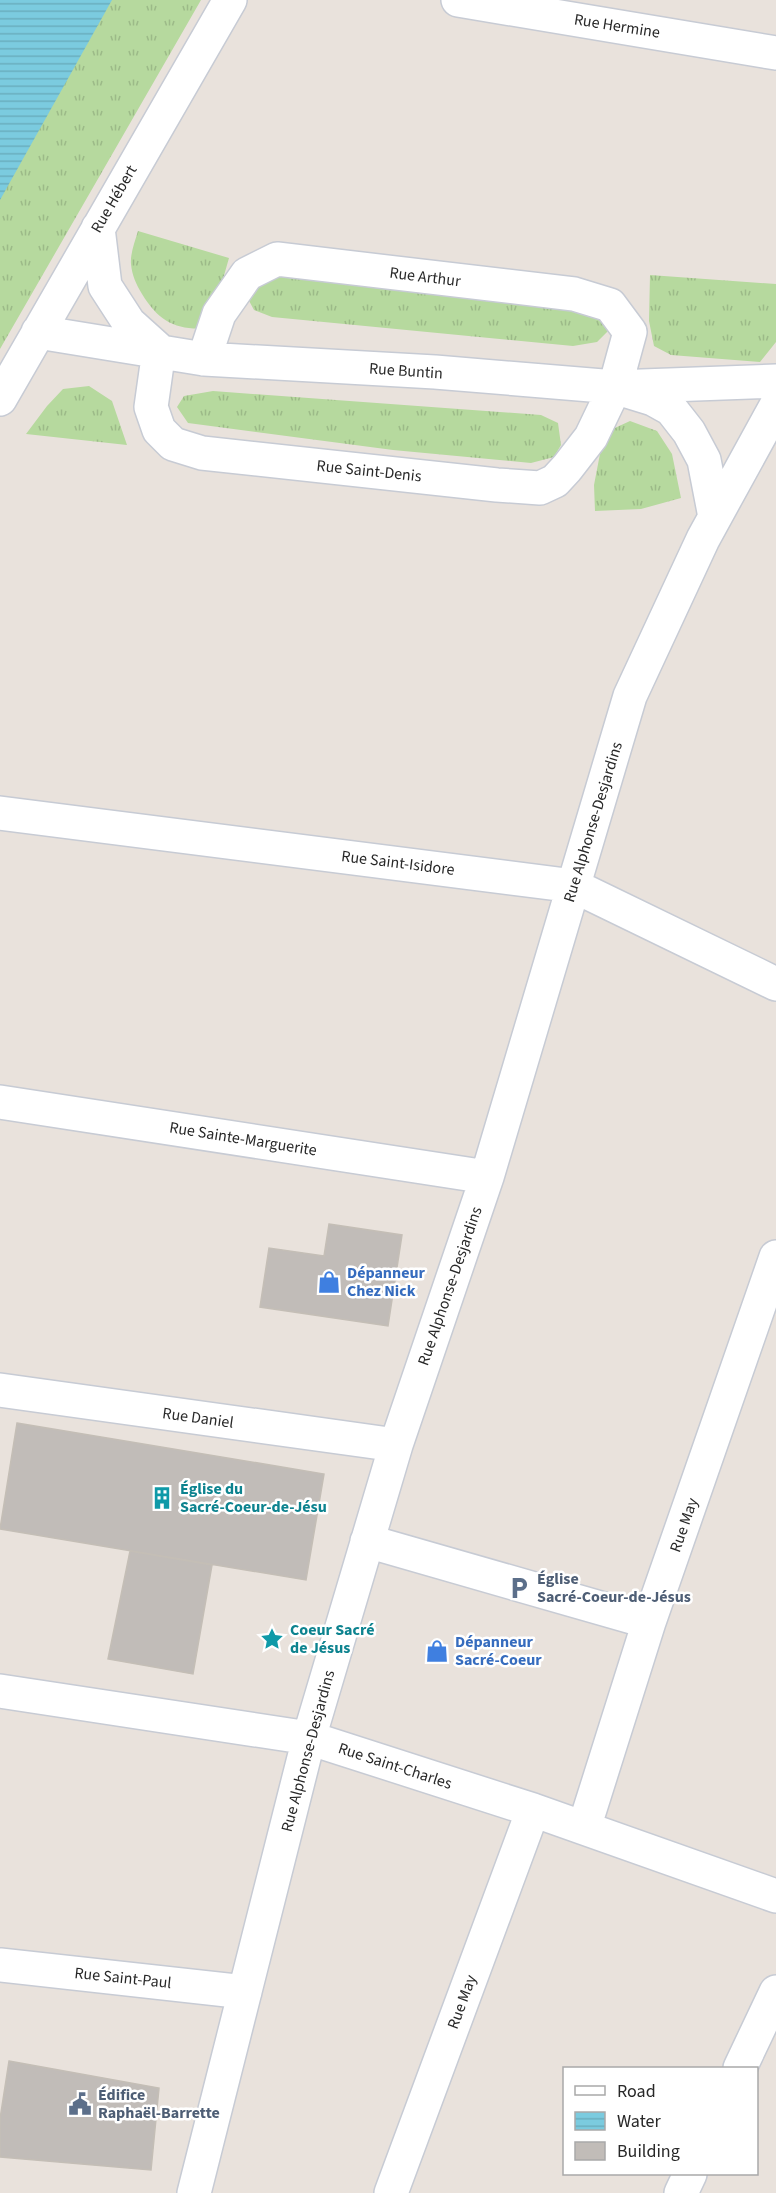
<svg xmlns="http://www.w3.org/2000/svg" width="776" height="2193" viewBox="0 0 776 2193" font-family="'Source Sans 3',sans-serif">
<defs>
<pattern id="grass-tufts" width="24" height="20" patternUnits="userSpaceOnUse" patternTransform="scale(1.5)"><rect width="24" height="20" fill="#b6d99e"/><path d="M3 7l-1-3M5 7V3M7 7l1-3M15 17l-1-3M17 17v-4M19 17l1-3" fill="none" stroke="#9cba88"/></pattern>
<pattern id="water-rules" width="6" height="5" patternUnits="userSpaceOnUse" patternTransform="scale(1.5)"><rect width="6" height="5" fill="#7bcbdf"/><path d="M0 2.5h6" fill="none" stroke="#6aaebf"/></pattern>
</defs>
<rect width="100%" height="100%" fill="#e9e2dc"/>
<path fill="url(#grass-tufts)" d="M 0,0 L 201,0 L 0,349 Z
M 138,231 L 229,258 L 209,328 C 177,331 159,322 142,294 C 136,284 132,275 131,264 C 130,254 135,241 138,231 Z
M 290,271 L 595,314 L 610,329 L 597,342 L 573,346 L 272,317 L 254,310 L 247,297 L 256,279 Z
M 650,275 L 776,284 L 776,342 L 760,362 L 671,355 L 654,346 L 649,321 Z
M 89,386 L 112,401 L 127,445 L 26,434 L 47,406 L 63,389 Z
M 213,391 L 541,415 L 558,423 L 561,445 L 554,457 L 531,463 L 393,450 L 188,423 L 177,407 L 184,396 Z
M 630,421 L 657,431 L 672,454 L 681,498 L 641,509 L 595,511 L 594,485 L 604,433 Z"/>
<path fill="url(#water-rules)" d="M 0,0 L 112,0 L 0,200 Z"/>
<path fill="#c1bcb8" stroke="#c4beb6" stroke-width="1.5" d="M 329,1224 L 402,1235 L 388,1326 L 260,1307 L 269,1248 L 324,1256 Z
M 17,1423 L 324,1474 L 306,1580 L 0,1529 Z
M 130,1551 L 212,1565 L 193,1674 L 108,1659 Z
M 9,2061 L 159,2088 L 151,2170 L 0,2157 L 0,2119 Z"/>
<g fill="none" stroke-linecap="round" stroke-linejoin="round">
<g stroke="#c7cbd4" stroke-width="36">
<path id="minor" d="M 458,0 L 776,53
M 98,228 L 105,286 L 129,323 L 159,350
M 38,332 L 204,359 L 435,372 L 615,387 L 776,381
M 159,350 L 151,407 L 159,430 L 173,444 L 202,453 L 497,485 L 540,488 L 555,481 L 567,468 L 591,437 L 615,387 L 630,332 L 610,305 L 574,294 L 277,259 L 247,274 L 219,314 L 204,359
M 627,391 L 653,399 L 671,409 L 689,432 L 704,460 L 715,517
M 0,399 L 230,0
M 0,813 L 574,886 L 776,984
M 0,1102 L 487,1177
M 0,1390 L 396,1445
M 367,1541 L 649,1622
M 0,1691 L 309,1738 L 533,1810 L 776,1896
M 584,1828 L 649,1622 L 776,1257
M 0,1965 L 245,1992
M 740,2068 L 776,1992
M 194,2193 L 309,1738 L 396,1445 L 487,1177 L 630,696 L 703,539 L 776,406
M 391,2193 L 533,1810
M 681,2193 L 690,2174"/>
</g>
<use href="#minor" stroke="#fff" stroke-width="33"/>
</g>
<defs>
<g id="shop-bare" transform="scale(1.8)"><path d="M-5-2.5h2.3a2.7 3.5 0 0 1 5.4 0H5L5.5 6h-11ZM-1.5-2.5h3a1.5 2.3 0 0 0-3 0Z" fill="#3f7fe0" stroke="#fff" stroke-width="2.5" paint-order="stroke"/></g>
<g id="building-bare" transform="scale(1.8)"><path d="M-4-6H4V6H1V3H-1V6H-4ZM-2.5-4.3h1.7v1.8h-1.7ZM.8-4.3h1.7v1.8H.8ZM-2.5-1h1.7V.8h-1.7ZM.8-1h1.7V.8H.8Z" fill="#0f9aa8" stroke="#fff" stroke-width="2.5" paint-order="stroke"/></g>
<g id="parking-bare" transform="scale(1.8)"><path d="M-3.5-5.5H1a3.5 3.5 0 0 1 0 7H-1V5.5H-3.5ZM-1-3.4V-.6H.8a1.4 1.4 0 0 0 0-2.8Z" fill="#5c6f8a" stroke="#fff" stroke-width="2.5" paint-order="stroke"/></g>
<g id="sight-bare" transform="scale(1.8)"><path d="M0-6L1.8-2.2L6-1.7L2.9 1.2L3.7 5.4L0 3.3L-3.7 5.4L-2.9 1.2L-6-1.7L-1.8-2.2Z" fill="#0f9aa8" stroke="#fff" stroke-width="2.5" paint-order="stroke"/></g>
<g id="civic-bare" transform="scale(1.8)"><path d="M-.6-6.5H3V-4.5H.6V-3L4-1V1h2V6H-6V1h2V-1L-.6-3ZM-1.2 2.5V6h2.4V2.5Z" fill="#5c6f8a" stroke="#fff" stroke-width="2.5" paint-order="stroke"/></g>
</defs>
<g fill-rule="evenodd">
<use href="#shop-bare" x="329" y="1282"/>
<use href="#building-bare" x="162" y="1498"/>
<use href="#parking-bare" x="519" y="1588"/>
<use href="#sight-bare" x="272" y="1639"/>
<use href="#shop-bare" x="437" y="1651"/>
<use href="#civic-bare" x="80" y="2104"/>
</g>
<g text-anchor="middle" dominant-baseline="central" stroke-width="5" stroke-linejoin="round" paint-order="stroke">
<g font-size="16" fill="#282828" stroke="#fff">
<text transform="translate(617 26) rotate(9)">Rue Hermine</text>
<text transform="translate(114 199) rotate(-60)">Rue Hébert</text>
<text transform="translate(425 277) rotate(7)">Rue Arthur</text>
<text transform="translate(406 371) rotate(4)">Rue Buntin</text>
<text transform="translate(369 471) rotate(6)">Rue Saint-Denis</text>
<text transform="translate(593 822) rotate(-73)">Rue Alphonse-Desjardins</text>
<text transform="translate(398 863) rotate(7)">Rue Saint-Isidore</text>
<text transform="translate(243 1139) rotate(9)">Rue Sainte-Marguerite</text>
<text transform="translate(450 1286) rotate(-71)">Rue Alphonse-Desjardins</text>
<text transform="translate(198 1418) rotate(8)">Rue Daniel</text>
<text transform="translate(684 1525) rotate(-71)">Rue May</text>
<text transform="translate(308 1751) rotate(-75)">Rue Alphonse-Desjardins</text>
<text transform="translate(395 1766) rotate(18)">Rue Saint-Charles</text>
<text transform="translate(123 1978) rotate(6)">Rue Saint-Paul</text>
<text transform="translate(462 2002) rotate(-70)">Rue May</text>
</g>
<g font-size="16" font-weight="bold" fill="#366cbe" stroke="#fff" text-anchor="start">
<text x="347" y="1273">Dépanneur<tspan x="347" dy="18">Chez Nick</tspan></text>
<text x="455" y="1642">Dépanneur<tspan x="455" dy="18">Sacré-Coeur</tspan></text>
</g>
<g font-size="16" font-weight="bold" fill="#0d838f" stroke="#fff" text-anchor="start">
<text x="180" y="1489">Église du<tspan x="180" dy="18">Sacré-Coeur-de-Jésu</tspan></text>
<text x="290" y="1630">Coeur Sacré<tspan x="290" dy="18">de Jésus</tspan></text>
</g>
<g font-size="16" font-weight="bold" fill="#4e5e75" stroke="#fff" text-anchor="start">
<text x="537" y="1579">Église<tspan x="537" dy="18">Sacré-Coeur-de-Jésus</tspan></text>
<text x="98" y="2095">Édifice<tspan x="98" dy="18">Raphaël-Barrette</tspan></text>
</g>
</g>
<rect x="563" y="2067" width="195" height="108" fill="#ffffff" stroke="#a9a9a9" stroke-width="1.5"/>
<rect x="575" y="2086" width="30" height="9" fill="#ffffff" stroke="#a9a9a9" stroke-width="1.5"/>
<text x="617" y="2097" font-size="18" fill="#282828">Road</text>
<rect x="575" y="2112" width="30" height="18" fill="url(#water-rules)" stroke="#a9a9a9" stroke-width="1.5"/>
<text x="617" y="2127" font-size="18" fill="#282828">Water</text>
<rect x="575" y="2142" width="30" height="18" fill="#c1bcb8" stroke="#a9a9a9" stroke-width="1.5"/>
<text x="617" y="2157" font-size="18" fill="#282828">Building</text>
</svg>
